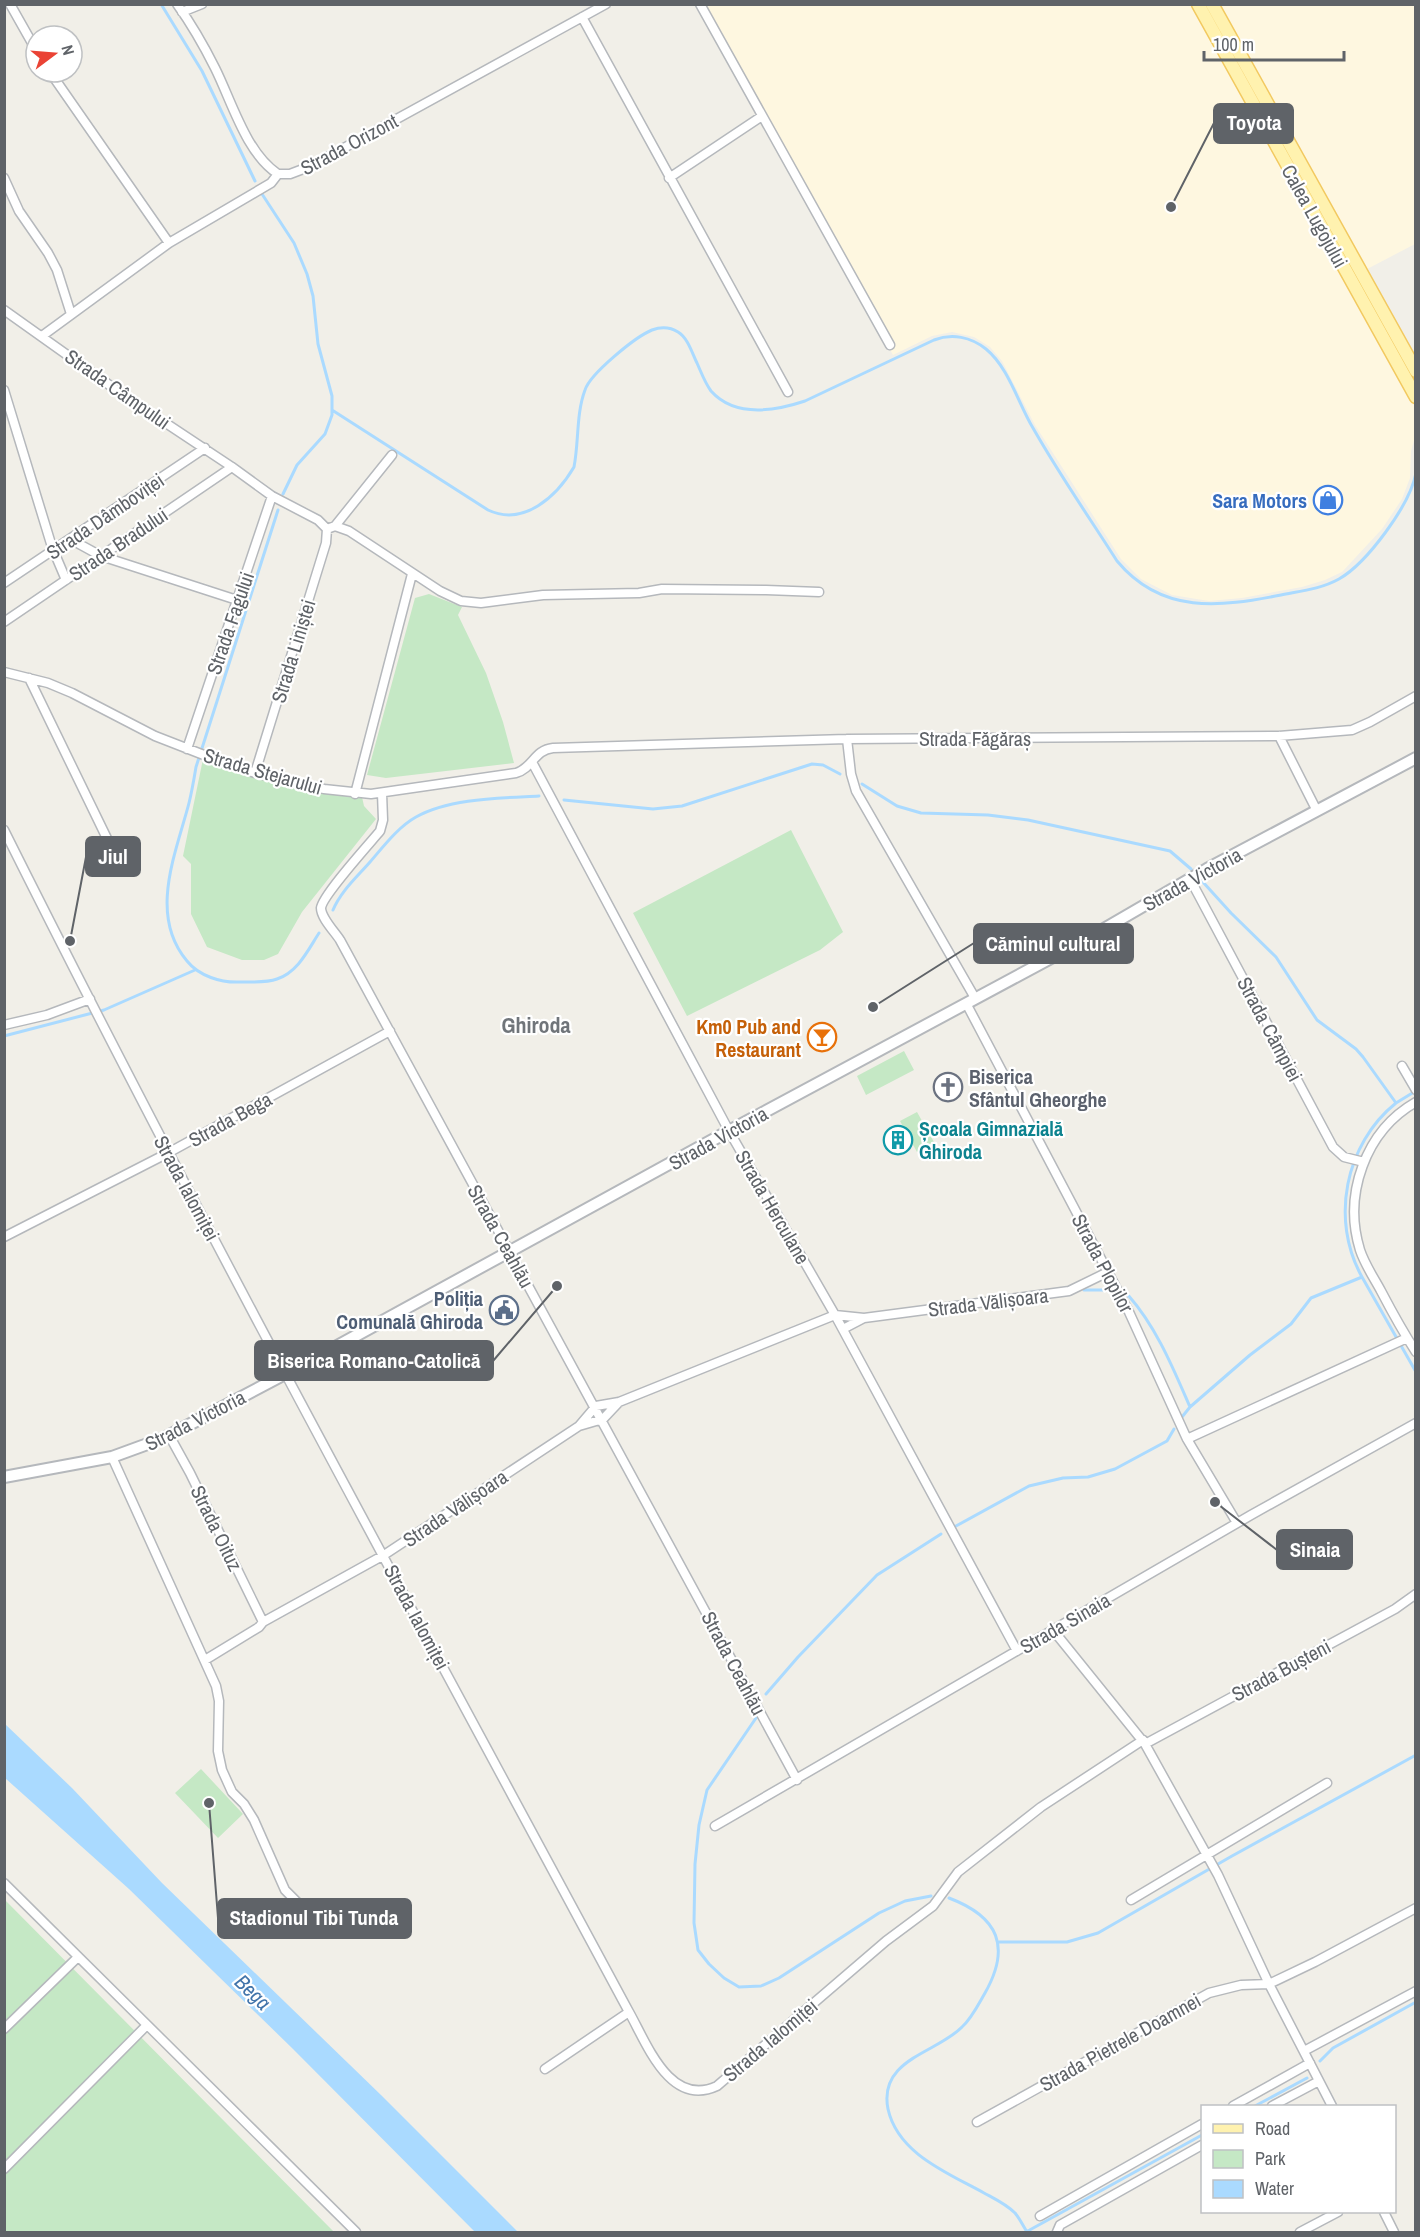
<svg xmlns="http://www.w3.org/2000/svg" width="1420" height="2237" viewBox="0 0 1420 2237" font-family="'Archivo Narrow',sans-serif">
<rect width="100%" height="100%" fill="#f1efe8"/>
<path fill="#fef7e0" d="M 700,5 L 1415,5 L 1415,244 L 1350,278 L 1415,398 L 1415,437 L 1411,451 L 1410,478 L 1402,499 L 1382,529 L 1342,572 L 1325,580 L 1302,587 L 1242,598 L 1209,601 L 1172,595 L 1141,579 L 1121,559 L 1035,425 L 1002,361 L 990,347 L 974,337 L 952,332 L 932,336 L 893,355 Z"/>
<path fill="#c5e8c5" d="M 429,594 L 462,607 L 458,615 L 486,673 L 503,722 L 514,763 L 386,778 L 367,775 L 415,598 Z
M 203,759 C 254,778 308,791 362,797 L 364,806 L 376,819 L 302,912 L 278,954 L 264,960 L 242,960 L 207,947 L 191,914 L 191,864 L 183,856 Z
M 791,830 L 843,932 L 820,950 L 687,1016 L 633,913 Z
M 904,1051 L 914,1070 L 866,1095 L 857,1076 Z
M 917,1112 L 934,1142 L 917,1152 L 900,1121 Z
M 201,1769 L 243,1814 L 218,1838 L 175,1793 Z
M 5,1900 L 334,2232 L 5,2232 Z"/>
<path fill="#aadaff" d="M 5,1724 L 72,1788 L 162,1883 L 381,2095 L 518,2232 L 475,2232 L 293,2049 L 129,1889 L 5,1778 Z"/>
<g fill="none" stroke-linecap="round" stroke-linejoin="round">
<path stroke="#aadaff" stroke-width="3" d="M 161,4 L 202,71 L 255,181
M 262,194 L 294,243 L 307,274 L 313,296 L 318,344 L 332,396 L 332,415 L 325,434 L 297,465 L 283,494
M 332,410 L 488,510 C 524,527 557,496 574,467 C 579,442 576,414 585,390 C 590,374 635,337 652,330 C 660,327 670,327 678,332 C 688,338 692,353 697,363 C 701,372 705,383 711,391 C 735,418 775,411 805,401 L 934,340 C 952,333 971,337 986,349 C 1009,368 1018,403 1033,428 C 1059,474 1089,517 1117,561 C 1162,615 1220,607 1281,595 C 1301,591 1321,589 1339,579 C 1367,563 1410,505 1416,473
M 1416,450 L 1416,465
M 278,510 L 196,767 C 194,779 192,791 189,803 C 176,853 148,915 187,961 C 199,976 221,983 240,982 C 251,982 266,983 277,979 C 298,972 308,950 319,933
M 862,784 L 897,806 L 921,813 L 988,815 L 1028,820 L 1170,851 L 1191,869
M 564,800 L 653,809 L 682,806 L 812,764 L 823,765 L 840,774
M 333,910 C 341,891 357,877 370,862 C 383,847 398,827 416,817 C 449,798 502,798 539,796
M 4,1036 L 104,1010 L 195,970
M 1396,1103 L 1414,1092
M 1362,1277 L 1416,1372
M 1084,1290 L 1109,1290
M 1128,1295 C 1157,1328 1173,1368 1190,1407
M 1182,1417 L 1190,1407 L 1250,1355 L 1291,1324 L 1311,1298 L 1362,1277 C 1330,1220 1345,1144 1396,1103 L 1363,1057 L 1356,1049 L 1317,1020 L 1276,957 L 1231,913 L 1202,881
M 591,1418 L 608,1407
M 956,1526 L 1029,1486 L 1063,1478 L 1088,1477 L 1115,1469 L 1167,1441 L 1174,1429
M 766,1694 L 798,1657 L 877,1575 L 941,1534
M 756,1718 L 707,1790 L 699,1825 L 695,1864 L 694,1923 L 698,1950 L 709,1964 L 724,1978 L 739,1987 L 761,1986 L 779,1978 L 879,1913 L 905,1901 L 931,1896
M 949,1898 C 999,1917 1011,1947 985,1993 C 978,2005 972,2018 962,2027 C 937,2053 878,2059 888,2109 C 898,2154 948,2173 984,2193 C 995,2199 1006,2204 1015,2213 C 1020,2219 1023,2226 1027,2232
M 999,1942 L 1067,1942 L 1098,1933 L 1232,1856 L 1416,1755
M 1320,2061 L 1333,2048 L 1416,2002
M 1255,2106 L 1307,2078
M 1026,2232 L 1202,2135"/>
<g stroke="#b5b8bc" stroke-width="11">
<path id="minor" d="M 10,4 L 36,50
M 177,4 C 192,25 204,46 215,68 C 232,102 246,153 278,174
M 700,4 L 890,345
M 182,12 L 202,4
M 582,17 L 788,392
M 50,72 L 169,243
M 4,178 L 19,211 L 48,253 L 57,270 L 71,314
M 669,178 L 762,116
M 4,310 L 122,394 L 232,467 L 272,496 L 318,520 L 327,529
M 42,336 L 169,243 L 271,183 L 278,174 L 290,174 L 311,166 L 606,4
M 4,390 L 52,547 L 66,580
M 335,526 L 392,455
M 327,529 L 335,526 L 349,531 L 440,591 L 461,601 L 481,603 L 543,595 L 639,593 L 662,589 L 766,590 L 819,592
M 70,539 L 101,556 L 237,600
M 4,583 L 205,448
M 4,622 L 232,467
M 4,672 L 48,683 L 72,693 L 155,736 L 209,757 L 255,773 L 324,789 L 371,794 L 516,773 C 533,768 534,750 553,748 L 847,739 L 1279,736 L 1352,730 L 1370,722 L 1416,696
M 29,678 L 116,857
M 1279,736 L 1317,811
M 847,739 L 851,774 L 856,791 L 975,998
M 187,749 L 272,496
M 532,762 L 729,1131 L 835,1315 L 1017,1651
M 255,773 L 326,543 L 327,529
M 382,793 L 383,820 L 380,831 C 370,843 322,896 321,908 C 321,918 335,932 340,940 C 492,1220 646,1499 797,1780
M 355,794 L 412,574
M 4,830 C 203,1229 418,1620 629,2012 C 647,2044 670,2108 717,2086 L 886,1941 L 933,1906 L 958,1872 L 1041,1807 L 1143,1740
M 1190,879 L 1333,1147 L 1344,1157 L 1364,1162
M 966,1003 L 1129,1312 L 1187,1439 L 1237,1523
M 4,1025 L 47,1015 L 90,999
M 1402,1066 L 1416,1090
M 1416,1102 C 1365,1131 1343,1195 1360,1250 C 1365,1265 1374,1278 1381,1291 C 1392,1312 1403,1332 1416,1352
M 4,1237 L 168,1153 L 390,1031
M 864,1318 L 1069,1291 L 1108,1272
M 619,1402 L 603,1419 L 579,1426 L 596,1406 L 619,1402 L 835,1315 L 864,1318 L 843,1329
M 169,1435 L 190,1473 L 263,1622
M 1187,1439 L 1407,1338
M 112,1457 L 216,1686 L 219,1701 L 218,1751 L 222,1770 L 232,1792 L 244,1804 L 254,1820 L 285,1890 L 310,1915
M 1053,1630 L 1145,1744 L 1218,1875 L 1269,1984 L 1332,2106
M 205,1660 L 259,1627 L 263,1622 L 384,1555 L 579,1426
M 1145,1744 L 1395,1609 L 1416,1594
M 715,1826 L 1251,1515 L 1416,1423
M 4,1883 L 356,2232
M 1131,1900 L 1327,1783
M 4,2029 L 78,1957
M 1304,2051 L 1416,1991
M 545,2069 L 629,2012
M 1233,2106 L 1310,2063
M 1272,2106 L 1319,2081
M 977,2122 L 1209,1993 L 1241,1985 L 1269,1984 L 1315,1962 L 1416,1908
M 4,2169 L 147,2025
M 1384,2212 L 1394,2232
M 1040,2216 L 1202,2124
M 1057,2232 L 1060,2225 L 1202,2145
M 1300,2232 L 1338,2212"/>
</g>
<g stroke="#b5b8bc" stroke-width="14">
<path id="tertiary" d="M 4,1477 L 112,1457 L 164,1438 L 319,1356 L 729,1131 L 1090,937 L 1207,869 L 1416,758"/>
</g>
<g stroke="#f2c960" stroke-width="15">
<path id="primary" d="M 1198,4 L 1416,397
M 1212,4 L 1416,371"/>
</g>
<use href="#minor" stroke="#fff" stroke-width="8"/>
<use href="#tertiary" stroke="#fff" stroke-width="10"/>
<use href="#primary" stroke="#fff2af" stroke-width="12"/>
</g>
<defs>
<g id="shop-ring" transform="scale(1.5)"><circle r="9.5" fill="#fff" stroke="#3f7fe0" stroke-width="1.5"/><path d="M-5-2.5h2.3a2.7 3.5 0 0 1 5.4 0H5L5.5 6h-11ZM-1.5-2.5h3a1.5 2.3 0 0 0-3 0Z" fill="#3f7fe0"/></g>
<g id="bar-ring" transform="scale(1.5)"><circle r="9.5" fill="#fff" stroke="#e8710a" stroke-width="1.5"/><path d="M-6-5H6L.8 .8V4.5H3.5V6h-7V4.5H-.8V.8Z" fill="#e8710a"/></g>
<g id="church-ring" transform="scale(1.5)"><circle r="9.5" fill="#fff" stroke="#6b7280" stroke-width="1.5"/><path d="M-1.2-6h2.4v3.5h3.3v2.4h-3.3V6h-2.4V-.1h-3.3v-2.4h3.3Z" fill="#6b7280"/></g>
<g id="building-ring" transform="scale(1.5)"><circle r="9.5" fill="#fff" stroke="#0f9aa8" stroke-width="1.5"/><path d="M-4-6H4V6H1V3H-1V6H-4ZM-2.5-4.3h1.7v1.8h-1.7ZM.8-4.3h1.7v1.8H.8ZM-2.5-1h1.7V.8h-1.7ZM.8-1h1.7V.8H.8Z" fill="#0f9aa8"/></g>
<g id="civic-ring" transform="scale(1.5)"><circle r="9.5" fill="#fff" stroke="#5c6f8a" stroke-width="1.5"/><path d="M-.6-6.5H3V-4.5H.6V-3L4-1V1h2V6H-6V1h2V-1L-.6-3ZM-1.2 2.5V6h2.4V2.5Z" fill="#5c6f8a"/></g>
</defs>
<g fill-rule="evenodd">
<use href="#shop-ring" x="1328" y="500"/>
<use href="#bar-ring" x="822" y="1037"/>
<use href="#church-ring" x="948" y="1087"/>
<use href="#building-ring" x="898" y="1140"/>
<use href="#civic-ring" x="504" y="1310"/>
</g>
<g text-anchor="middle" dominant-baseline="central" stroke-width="4.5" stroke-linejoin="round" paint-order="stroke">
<g font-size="20" fill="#5f6368" stroke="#fff">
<text transform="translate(349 144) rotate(-28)">Strada Orizont</text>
<text transform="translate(1315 216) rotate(61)">Calea Lugojului</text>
<text transform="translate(118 389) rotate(35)">Strada Câmpului</text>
<text transform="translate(105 516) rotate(-34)">Strada Dâmboviței</text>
<text transform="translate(118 544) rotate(-34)">Strada Bradului</text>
<text transform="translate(230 623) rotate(-71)">Strada Fagului</text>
<text transform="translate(293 651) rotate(-73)">Strada Liniștei</text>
<text x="975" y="738">Strada Făgăraș</text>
<text transform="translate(263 771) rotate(16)">Strada Stejarului</text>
<text transform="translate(1192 879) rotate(-29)">Strada Victoria</text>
<text transform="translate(1270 1029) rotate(62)">Strada Câmpiei</text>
<text transform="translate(230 1119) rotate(-29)">Strada Bega</text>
<text transform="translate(718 1138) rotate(-29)">Strada Victoria</text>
<text transform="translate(187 1188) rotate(62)">Strada Ialomiței</text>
<text transform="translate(773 1207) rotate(60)">Strada Herculane</text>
<text transform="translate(501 1236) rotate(61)">Strada Ceahlău</text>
<text transform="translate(1103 1263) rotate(62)">Strada Plopilor</text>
<text transform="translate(988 1302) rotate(-7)">Strada Vălișoara</text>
<text transform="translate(195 1420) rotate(-27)">Strada Victoria</text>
<text transform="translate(455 1508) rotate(-34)">Strada Vălișoara</text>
<text transform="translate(217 1528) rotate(64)">Strada Oituz</text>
<text transform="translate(417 1617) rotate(62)">Strada Ialomiței</text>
<text transform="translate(1065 1623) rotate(-30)">Strada Sinaia</text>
<text transform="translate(734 1663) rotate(62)">Strada Ceahlău</text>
<text transform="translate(1281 1670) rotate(-28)">Strada Bușteni</text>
<text transform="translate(770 2040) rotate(-40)">Strada Ialomiței</text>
<text transform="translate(1120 2042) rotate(-29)">Strada Pietrele Doamnei</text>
</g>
<g font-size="20" font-weight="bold" fill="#366cbe" stroke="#fff" text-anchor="end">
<text x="1307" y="500">Sara Motors</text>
</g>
<g font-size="20" font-weight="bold" fill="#c56008" stroke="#fff" text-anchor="end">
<text x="801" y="1026">Km0 Pub and<tspan x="801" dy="23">Restaurant</tspan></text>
</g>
<g font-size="20" font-weight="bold" fill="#5b616d" stroke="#fff" text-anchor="start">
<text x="969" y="1076">Biserica<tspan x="969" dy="23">Sfântul Gheorghe</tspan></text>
</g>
<g font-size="20" font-weight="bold" fill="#0d838f" stroke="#fff" text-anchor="start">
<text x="919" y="1128">Școala Gimnazială<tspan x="919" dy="23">Ghiroda</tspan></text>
</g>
<g font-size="20" font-weight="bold" fill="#4e5e75" stroke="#fff" text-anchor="end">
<text x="483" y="1298">Poliția<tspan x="483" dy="23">Comunală Ghiroda</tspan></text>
</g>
<g font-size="21" font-style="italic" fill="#4174aa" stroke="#fff">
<text transform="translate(253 1992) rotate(44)">Bega</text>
</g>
<g font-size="22" font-weight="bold" fill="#70757a" stroke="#fff">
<text x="536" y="1025">Ghiroda</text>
</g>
</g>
<path fill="none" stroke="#5f6368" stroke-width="2" d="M1171 207L1214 123M70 941L86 857M873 1007L974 943M557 1286L493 1361M1215 1502L1277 1550M209 1803L218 1918"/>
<g fill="#5f6368" stroke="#fff" stroke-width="2">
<circle cx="1171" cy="207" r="6"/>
<circle cx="70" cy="941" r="6"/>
<circle cx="873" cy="1007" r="6"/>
<circle cx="557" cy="1286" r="6"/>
<circle cx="1215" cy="1502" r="6"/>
<circle cx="209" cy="1803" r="6"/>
</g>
<g fill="#5f6368" stroke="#5f6368" stroke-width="2">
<rect x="1214" y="104" width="79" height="39" rx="6"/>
<rect x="86" y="837" width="54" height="39" rx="6"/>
<rect x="974" y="924" width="159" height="39" rx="6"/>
<rect x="255" y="1341" width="238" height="39" rx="6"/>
<rect x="1277" y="1530" width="75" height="39" rx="6"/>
<rect x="218" y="1899" width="193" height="39" rx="6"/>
</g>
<g font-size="21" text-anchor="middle" font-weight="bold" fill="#fff">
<text x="1254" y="130">Toyota</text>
<text x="113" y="864">Jiul</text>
<text x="1053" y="951">Căminul cultural</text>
<text x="374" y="1368">Biserica Romano-Catolică</text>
<text x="1315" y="1557">Sinaia</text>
<text x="314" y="1925">Stadionul Tibi Tunda</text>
</g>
<rect width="1420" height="2237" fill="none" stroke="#5f6368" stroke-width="12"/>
<rect x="1201" y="2105" width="195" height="108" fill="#ffffff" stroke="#bfc1c3" stroke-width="1.5"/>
<rect x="1213" y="2124" width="30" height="9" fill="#fff2af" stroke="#bfc1c3" stroke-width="1.5"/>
<text x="1255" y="2135" font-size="18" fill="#5f6368">Road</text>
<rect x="1213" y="2150" width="30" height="18" fill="#c5e8c5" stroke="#bfc1c3" stroke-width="1.5"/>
<text x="1255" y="2165" font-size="18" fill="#5f6368">Park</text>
<rect x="1213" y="2180" width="30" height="18" fill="#aadaff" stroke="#bfc1c3" stroke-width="1.5"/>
<text x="1255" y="2195" font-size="18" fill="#5f6368">Water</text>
<g transform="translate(54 54) rotate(74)"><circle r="28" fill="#ffffff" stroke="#bfc1c3" stroke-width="1.5"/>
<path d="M0-4.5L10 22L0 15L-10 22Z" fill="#ea4335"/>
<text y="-9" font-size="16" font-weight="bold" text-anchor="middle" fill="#5f6368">N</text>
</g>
<path d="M1204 51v9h140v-9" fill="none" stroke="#5f6368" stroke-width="3"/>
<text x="1213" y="51" font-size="18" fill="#5f6368" stroke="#ffffff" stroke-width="4.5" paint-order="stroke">100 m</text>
</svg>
